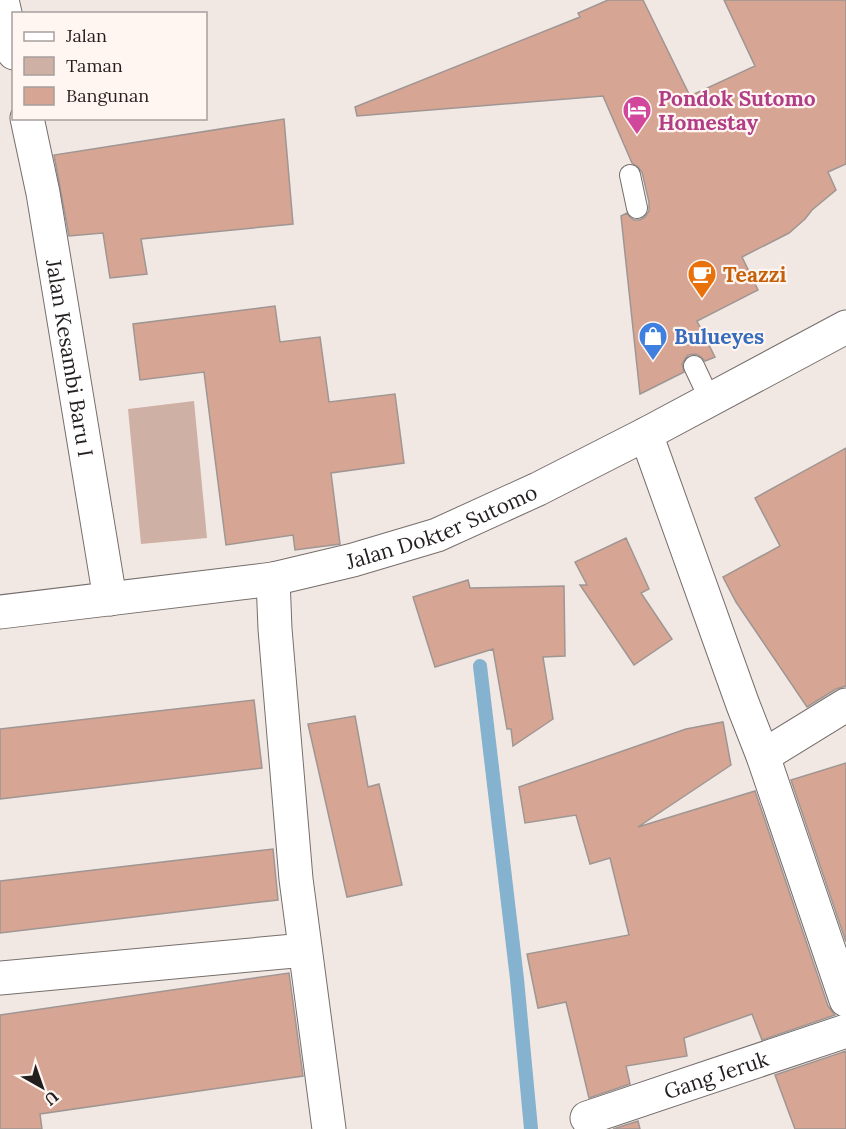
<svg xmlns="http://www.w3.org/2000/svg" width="846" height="1129" viewBox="0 0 846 1129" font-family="Lora,serif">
<rect width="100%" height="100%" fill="#f1e8e4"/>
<path fill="#cfb0a4" d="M 194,401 L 207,538 L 141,544 L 128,409 Z"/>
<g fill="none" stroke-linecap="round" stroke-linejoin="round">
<path stroke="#84b2cf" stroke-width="14" d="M 480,666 L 517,979 L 531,1129"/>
</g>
<path fill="#d7a593" stroke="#9f9693" stroke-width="1.5" d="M 608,0 L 643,0 L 690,96 L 755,66 L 724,0 L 846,0 L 846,164 L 828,172 L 836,190 L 812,210 L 805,219 L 789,233 L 742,257 L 758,290 L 697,321 L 715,357 L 705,361 L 701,357 L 696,354 L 688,355 L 685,359 L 682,364 L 684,372 L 640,394 L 621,216 L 627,213 L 629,216 L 634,220 L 640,220 L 645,217 L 649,211 L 649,202 L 642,172 L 638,167 L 632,163 L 603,96 L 357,116 L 355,107 L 580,17 L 578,13 Z
M 284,119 L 293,224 L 141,239 L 147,274 L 110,278 L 103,233 L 69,236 L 54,155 Z
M 275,306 L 280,342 L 320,337 L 329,402 L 395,394 L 404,463 L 331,473 L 340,544 L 295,550 L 293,535 L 226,545 L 204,372 L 140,380 L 133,324 Z
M 846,448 L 846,686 L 836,689 L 807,707 L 736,602 L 723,577 L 780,546 L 755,498 Z
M 626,538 L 649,589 L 641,593 L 672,639 L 634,665 L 580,585 L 587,585 L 575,562 Z
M 468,580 L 470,588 L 564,586 L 565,656 L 543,657 L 553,719 L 513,746 L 511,729 L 507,729 L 493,649 L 435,667 L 413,597 Z
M 254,700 L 262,768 L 0,799 L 0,729 Z
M 355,716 L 368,787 L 379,784 L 402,885 L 347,897 L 308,724 Z
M 723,722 L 731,765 L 638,827 L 755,791 L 828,1006 L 835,1015 L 762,1040 L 752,1014 L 684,1038 L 687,1056 L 626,1066 L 630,1084 L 589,1098 L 566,1002 L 538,1008 L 527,954 L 629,935 L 610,858 L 590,864 L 576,815 L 525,823 L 519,787 L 686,729 Z
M 846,763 L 846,942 L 791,780 Z
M 273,849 L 278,900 L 0,933 L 0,881 Z
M 289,973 L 303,1076 L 40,1114 L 42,1129 L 0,1129 L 0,1015 Z
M 846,1051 L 846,1129 L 795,1129 L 775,1075 Z
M 638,1121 L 640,1129 L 613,1129 Z"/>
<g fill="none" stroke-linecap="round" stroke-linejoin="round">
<g stroke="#766e6b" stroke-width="22">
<path id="service" d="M 630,175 L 637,208
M 694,366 L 710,400"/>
</g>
<g stroke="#766e6b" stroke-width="35">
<g id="minor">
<path d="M 2,0 L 14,53"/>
<path id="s1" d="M 27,118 L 43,193 L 110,599"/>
<path d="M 646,434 L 743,705 L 763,756 L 846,1000"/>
<path d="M 273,579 L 275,629 L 296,879 L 329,1129"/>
<path id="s2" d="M 0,612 L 273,579 L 353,560 L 437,535 L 538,489 L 646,434 L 846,327"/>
<path d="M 763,756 L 846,705"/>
<path d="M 0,978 L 305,950"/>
<path id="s3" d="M 587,1118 L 846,1031"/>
</g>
</g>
<use href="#service" stroke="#fff" stroke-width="20"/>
<use href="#minor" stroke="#fff" stroke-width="33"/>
</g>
<defs>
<g id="hotel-pin" transform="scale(1.5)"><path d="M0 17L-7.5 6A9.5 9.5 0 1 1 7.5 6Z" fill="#d1479c" stroke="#fff5f1"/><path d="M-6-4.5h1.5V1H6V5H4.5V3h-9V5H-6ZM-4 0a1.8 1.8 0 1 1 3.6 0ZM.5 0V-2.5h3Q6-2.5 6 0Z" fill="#fff"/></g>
<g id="cafe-pin" transform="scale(1.5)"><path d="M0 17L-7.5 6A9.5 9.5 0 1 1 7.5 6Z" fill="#e8710a" stroke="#fff5f1"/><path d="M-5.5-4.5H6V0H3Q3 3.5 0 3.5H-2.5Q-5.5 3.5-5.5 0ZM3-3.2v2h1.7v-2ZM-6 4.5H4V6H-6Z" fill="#fff"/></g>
<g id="shop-pin" transform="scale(1.5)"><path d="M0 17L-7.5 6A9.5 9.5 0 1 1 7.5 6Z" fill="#3f7fe0" stroke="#fff5f1"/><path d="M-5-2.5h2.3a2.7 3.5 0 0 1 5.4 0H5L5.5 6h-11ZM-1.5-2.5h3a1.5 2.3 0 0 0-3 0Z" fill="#fff"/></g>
</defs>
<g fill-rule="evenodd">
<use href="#hotel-pin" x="637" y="110"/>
<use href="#cafe-pin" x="702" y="274"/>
<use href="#shop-pin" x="653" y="336"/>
</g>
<g text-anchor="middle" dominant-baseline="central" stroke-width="4.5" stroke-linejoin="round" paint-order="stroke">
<g font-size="21" font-weight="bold" fill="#b23c85" stroke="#fff5f1" text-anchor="start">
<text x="658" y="98">Pondok Sutomo<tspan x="658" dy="24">Homestay</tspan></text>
</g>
<g font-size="21" font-weight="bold" fill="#c56008" stroke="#fff5f1" text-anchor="start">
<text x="723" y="274">Teazzi</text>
</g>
<g font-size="21" font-weight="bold" fill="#366cbe" stroke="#fff5f1" text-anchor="start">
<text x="674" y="336">Bulueyes</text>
</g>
<g font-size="21" fill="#231f1e" stroke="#fff5f1">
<text stroke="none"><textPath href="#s1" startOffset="244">Jalan Kesambi Baru I</textPath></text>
<text stroke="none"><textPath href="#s2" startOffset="452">Jalan Dokter Sutomo</textPath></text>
<text stroke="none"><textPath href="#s3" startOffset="136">Gang Jeruk</textPath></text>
</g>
</g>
<rect x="12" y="12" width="195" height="108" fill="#fff5f1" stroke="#a79f9d" stroke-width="1.5"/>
<rect x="24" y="32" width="30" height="9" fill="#ffffff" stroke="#a79f9d" stroke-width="1.5"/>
<text x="66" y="42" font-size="18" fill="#231f1e">Jalan</text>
<rect x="24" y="57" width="30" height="18" fill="#cfb0a4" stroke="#a79f9d" stroke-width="1.5"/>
<text x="66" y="72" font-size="18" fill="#231f1e">Taman</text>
<rect x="24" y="87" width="30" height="18" fill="#d7a593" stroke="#a79f9d" stroke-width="1.5"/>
<text x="66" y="102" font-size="18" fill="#231f1e">Bangunan</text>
<g transform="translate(42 1087) rotate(140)" stroke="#fff5f1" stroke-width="4.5" paint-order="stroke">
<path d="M0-4.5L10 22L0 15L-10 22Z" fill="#231f1e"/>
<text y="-9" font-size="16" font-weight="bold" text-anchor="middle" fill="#231f1e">U</text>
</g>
</svg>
